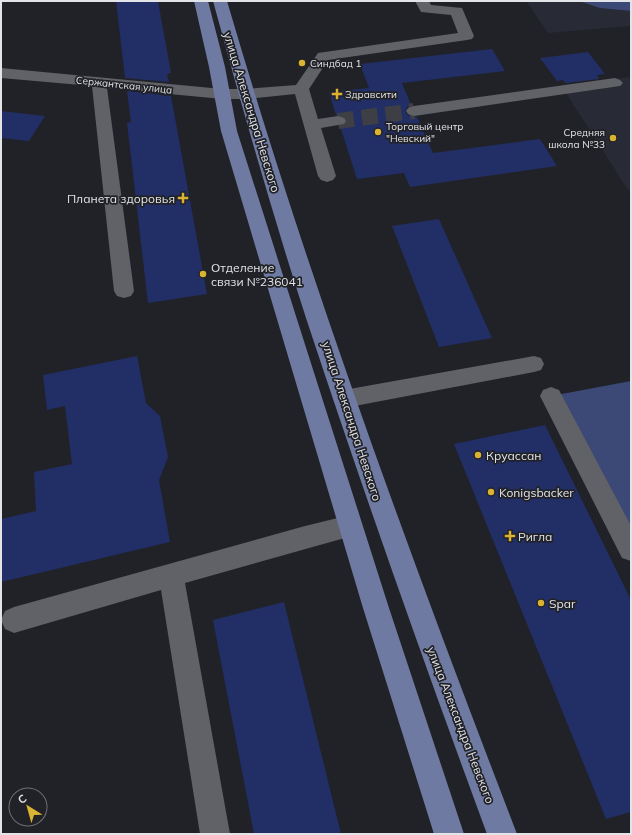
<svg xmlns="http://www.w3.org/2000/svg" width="632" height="835" viewBox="0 0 632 835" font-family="Mulish,sans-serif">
<rect width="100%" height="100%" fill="#212227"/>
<path fill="#282b35" d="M 528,1 L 579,1 L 600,8 L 631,11 L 631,26 L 548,33 L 527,2 Z
M 631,77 L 631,190 L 628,190 L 561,85 Z"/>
<path fill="#3c4875" d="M 579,1 L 631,1 L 631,11 L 600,8 Z
M 631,381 L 631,550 L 551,396 Z"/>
<path fill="#222e66" d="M 116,1 L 158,1 L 171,73 L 167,74 L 169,82 L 125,78 Z
M 492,49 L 505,71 L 402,83 L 411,105 L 407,107 L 405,112 L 408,115 L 417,117 L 433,153 L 540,139 L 557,166 L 410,187 L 404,173 L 357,179 L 340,126 L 345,125 L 347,120 L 344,117 L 336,115 L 329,92 L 369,88 L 360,64 Z
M 588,52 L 605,74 L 597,75 L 599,79 L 565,83 L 563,80 L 557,81 L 540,58 Z
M 127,91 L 171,96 L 207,294 L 148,303 L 127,123 L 131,122 Z
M 1,111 L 45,116 L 29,141 L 1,138 Z
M 439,219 L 464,275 L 492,338 L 439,347 L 392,226 Z
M 137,356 L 146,403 L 160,416 L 168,457 L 159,480 L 170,542 L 1,582 L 1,519 L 36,511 L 34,472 L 72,464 L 65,406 L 47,410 L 43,375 Z
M 545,425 L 631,600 L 631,812 L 606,819 L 454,444 Z
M 284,602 L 341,834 L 254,834 L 213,620 Z"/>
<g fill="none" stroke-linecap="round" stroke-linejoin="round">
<path stroke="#3e3f44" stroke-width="16" stroke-dasharray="16 8" stroke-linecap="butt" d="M 338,121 L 414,111"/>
<path fill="#606267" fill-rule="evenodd" d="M 415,1 L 429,1 L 431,5 L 462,8 L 474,36 L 472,39 L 467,40 L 328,60 L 309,89 L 318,119 L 338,116 L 344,118 L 346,121 L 344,124 L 321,128 L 336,176 L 333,180 L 327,182 L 321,180 L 318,176 L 295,94 L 246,99 L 222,99 L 107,88 L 134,291 L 131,296 L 124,298 L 117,296 L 114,291 L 92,86 L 1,78 L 1,68 L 222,89 L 246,89 L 296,85 L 318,53 L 458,33 L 451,15 L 421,12 Z
M 615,78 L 620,80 L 623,83 L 620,86 L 414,116 L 408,114 L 406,111 L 408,108 L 414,106 Z
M 534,356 L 541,358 L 544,364 L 541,370 L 534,372 L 344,408 L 336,405 L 333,399 L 336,393 L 344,390 Z
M 551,387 L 559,390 L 631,526 L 631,561 L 622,558 L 540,396 L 543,390 Z
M 350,515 L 359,518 L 362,526 L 359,534 L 185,583 L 230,834 L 200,834 L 161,590 L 14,633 L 5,629 L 1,620 L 5,611 L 14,607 L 305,526 Z"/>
<path fill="#6e7aa2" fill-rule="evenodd" d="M 194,1 L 208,1 L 225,67 L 237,131 L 389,608 L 464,834 L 434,834 L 363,608 L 221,131 L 209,67 Z
M 213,1 L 227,1 C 310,285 411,558 517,834 L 487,834 C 424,663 363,491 306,318 C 272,213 242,107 213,1 Z"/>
</g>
<g fill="#dab333" stroke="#212227" stroke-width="1.5">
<circle cx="302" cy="63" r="4"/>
<path d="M335 88h4v4h4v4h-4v4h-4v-4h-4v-4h4z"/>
<circle cx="378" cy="132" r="4"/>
<circle cx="613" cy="138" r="4"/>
<path d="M181 192h4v4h4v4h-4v4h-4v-4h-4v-4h4z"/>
<circle cx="203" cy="274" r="4"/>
<circle cx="478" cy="455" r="4"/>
<circle cx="491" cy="492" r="4"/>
<path d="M508 530h4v4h4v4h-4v4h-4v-4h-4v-4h4z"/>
<circle cx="541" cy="603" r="4"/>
</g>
<g text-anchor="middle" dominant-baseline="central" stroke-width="3.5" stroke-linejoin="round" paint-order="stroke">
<g font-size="10" fill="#e3e4e7" stroke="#212227" text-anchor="start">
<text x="310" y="63">Синдбад 1</text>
<text x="345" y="94">Здравсити</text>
<text x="386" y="126">Торговый центр<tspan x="386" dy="12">"Невский"</tspan></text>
<text x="605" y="132" text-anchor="end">Средняя<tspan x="605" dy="12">школа №33</tspan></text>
</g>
<g font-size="10" fill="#e3e4e7" stroke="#212227">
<text transform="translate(124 85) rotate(6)">Сержантская улица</text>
</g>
<g font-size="12" fill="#e3e4e7" stroke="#212227">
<text transform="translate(252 112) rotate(73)">улица Александра Невского</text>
<text transform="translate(352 421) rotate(72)">улица Александра Невского</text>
<text transform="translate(461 725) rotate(69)">улица Александра Невского</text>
</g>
<g font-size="12" fill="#e3e4e7" stroke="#212227" text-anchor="start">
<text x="175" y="198" text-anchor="end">Планета здоровья</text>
<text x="211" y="267">Отделение<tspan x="211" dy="14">связи №236041</tspan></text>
<text x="486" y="455">Круассан</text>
<text x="499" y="492">Konigsbacker</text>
<text x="518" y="536">Ригла</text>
<text x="549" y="603">Spar</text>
</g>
</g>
<rect width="632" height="835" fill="none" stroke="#e3e4e7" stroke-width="4"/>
<g transform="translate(28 807) rotate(323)"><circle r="19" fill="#212227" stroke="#6f7074"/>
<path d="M0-3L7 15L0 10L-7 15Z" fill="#dab333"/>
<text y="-6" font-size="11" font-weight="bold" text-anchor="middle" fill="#e3e4e7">С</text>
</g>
</svg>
